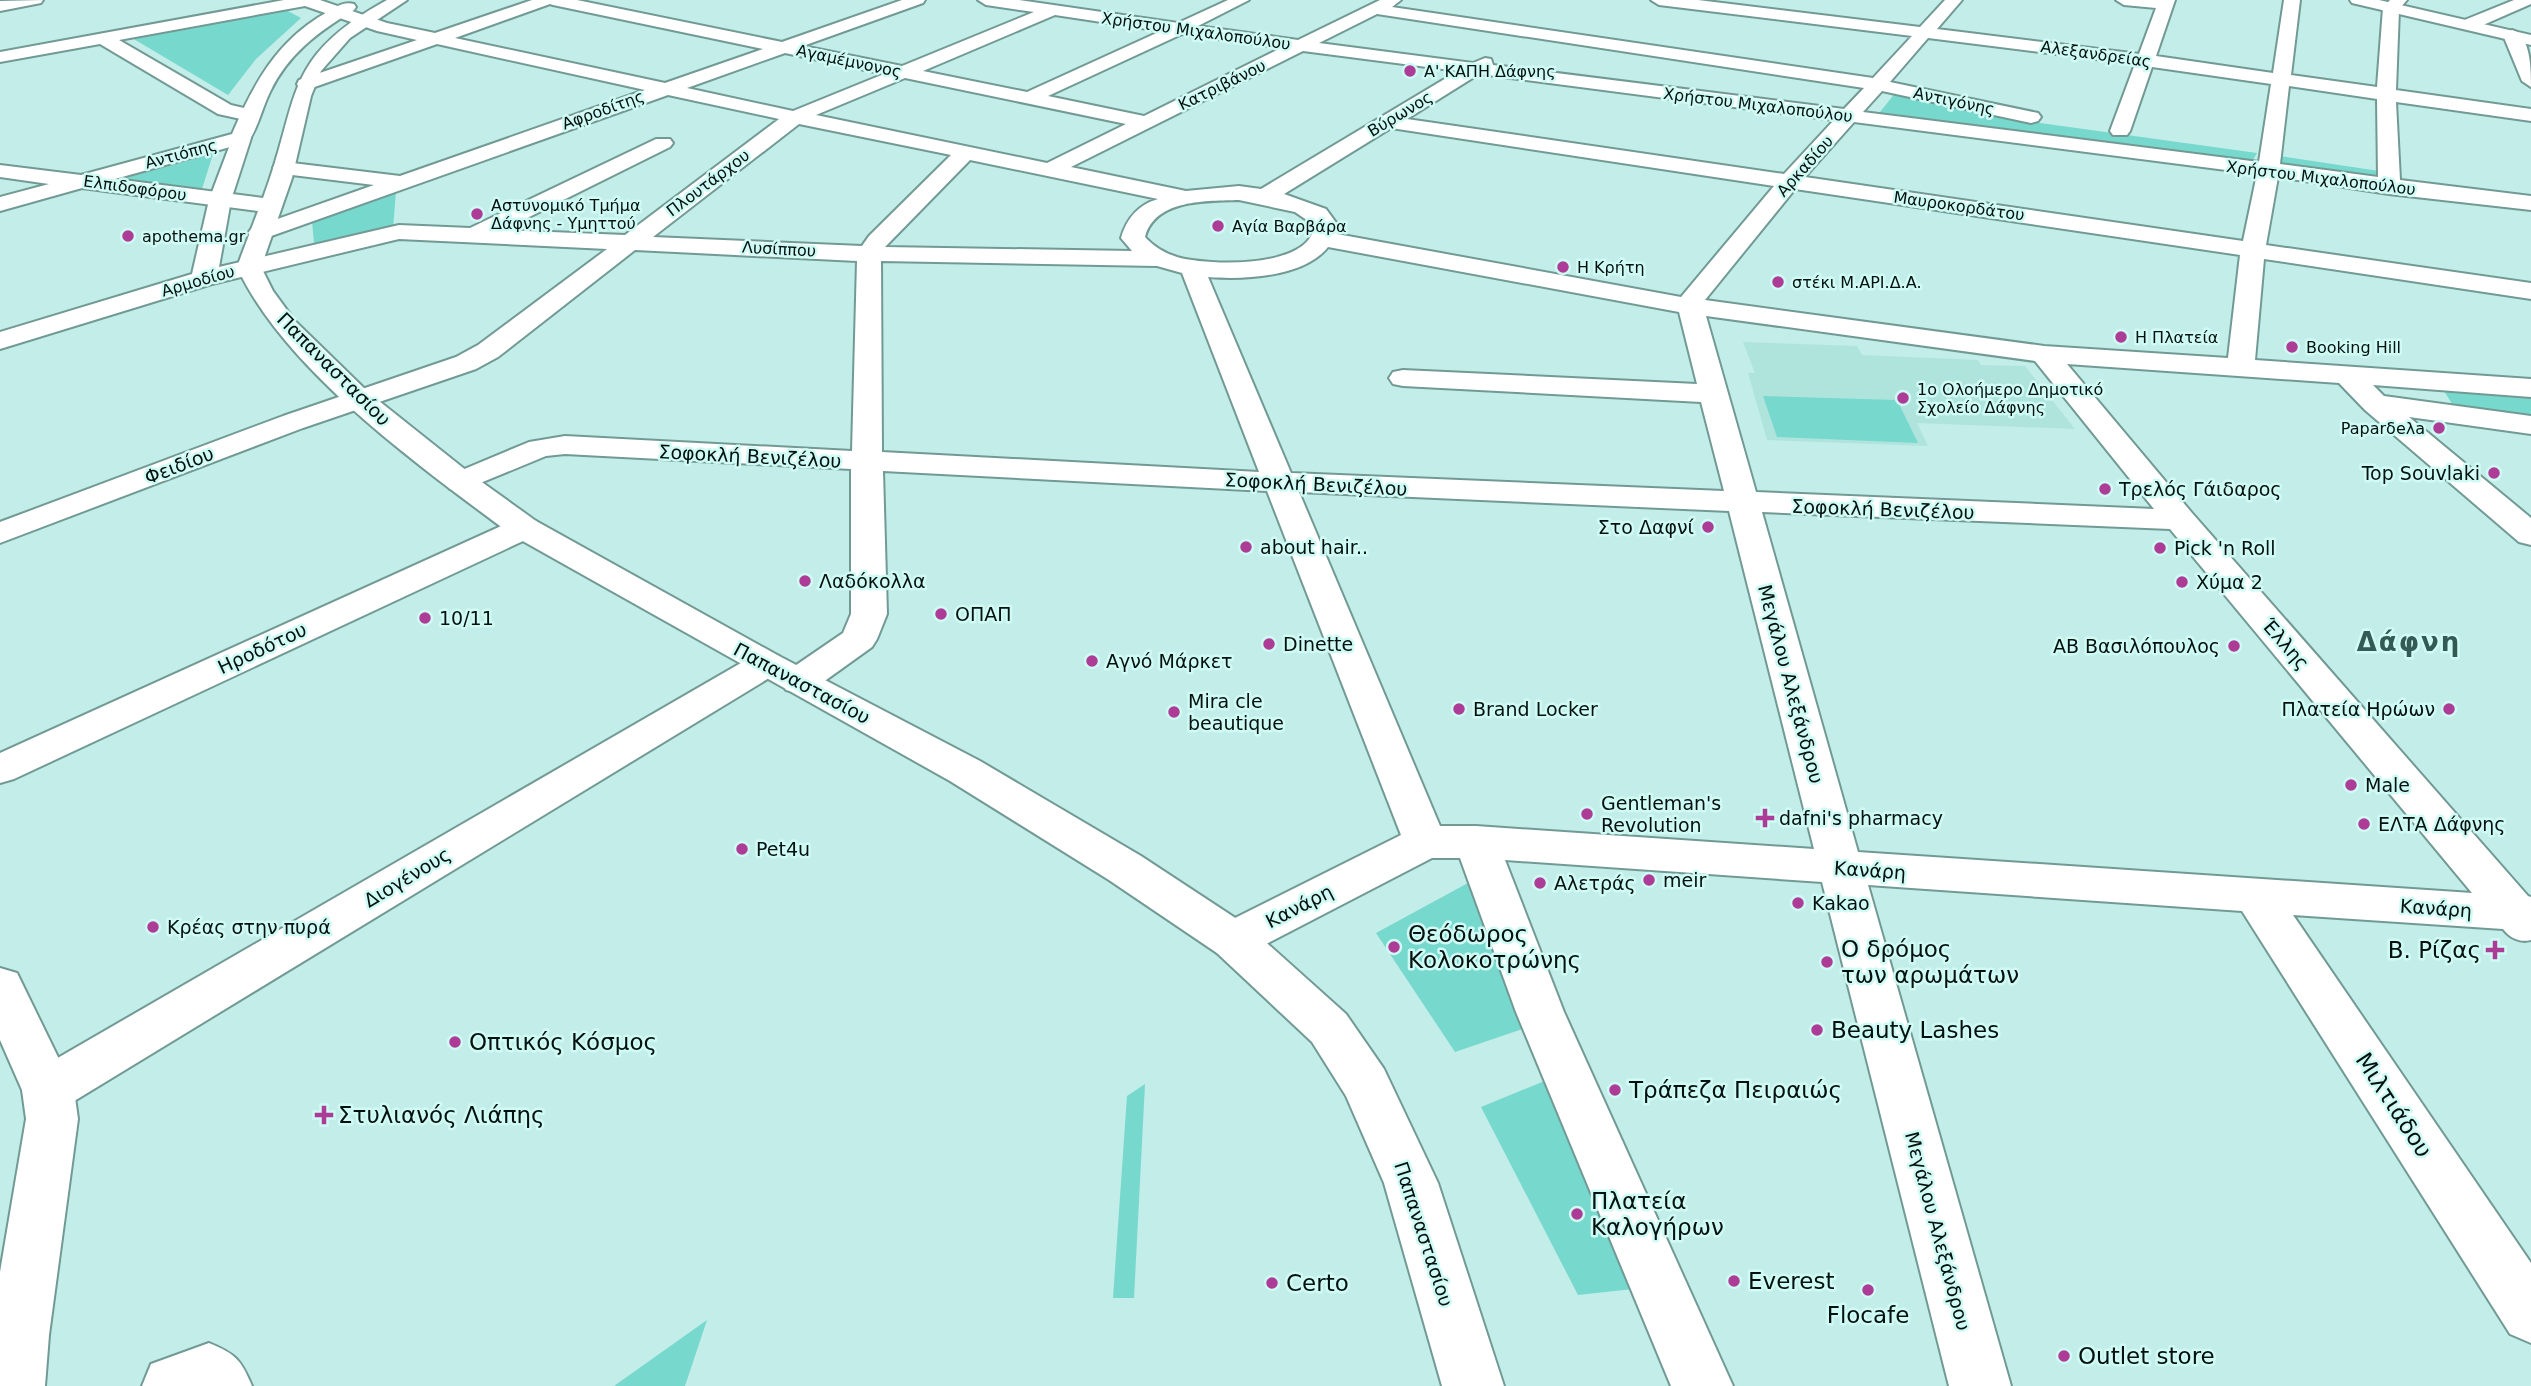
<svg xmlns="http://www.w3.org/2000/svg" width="2531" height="1386" viewBox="0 0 2531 1386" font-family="'DejaVu Sans',sans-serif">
<rect width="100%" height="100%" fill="#c3ede8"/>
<path fill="#afe4dd" d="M 1743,342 L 1857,346 L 1862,355 L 1978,360 L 1981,365 L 2025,366 L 2075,429 L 1917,423 L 1928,446 L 1767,440 L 1748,373 L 1755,373 Z"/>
<path fill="#77d8cd" d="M 276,10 L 286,10 L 301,18 L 256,59 L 228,95 L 132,38 Z
M 1896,92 L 2033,122 L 2257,153 L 2250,165 L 1876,117 Z
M 213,154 L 202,189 L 118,180 Z
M 2279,156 L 2379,171 L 2378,182 L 2278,170 Z
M 396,191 L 393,229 L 314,243 L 312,221 Z
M 2444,391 L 2531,397 L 2531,417 L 2454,407 Z
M 1763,396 L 1897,400 L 1918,443 L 1777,437 Z
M 1479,877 L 1537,1024 L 1455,1052 L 1376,933 Z
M 1547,1080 L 1633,1289 L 1578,1295 L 1481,1107 Z
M 1145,1084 L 1134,1298 L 1113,1298 L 1127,1096 Z
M 707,1320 L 685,1386 L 614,1386 Z"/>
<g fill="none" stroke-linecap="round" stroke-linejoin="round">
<g stroke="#729a95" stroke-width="4">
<path id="street" d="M 43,0 L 41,3 L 0,11 L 0,1 Z
M 284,0 L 320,0 L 387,23 L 435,33 L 532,0 L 577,0 L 782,42 L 902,0 L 925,0 L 923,3 L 803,46 L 902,66 L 1034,12 L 986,5 L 978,0 L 1019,0 L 1178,23 L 1228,0 L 1249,0 L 1198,26 L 1298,40 L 1380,0 L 1401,0 L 1392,7 L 1873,78 L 1912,36 L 1659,5 L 1651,0 L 1698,0 L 1920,27 L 1945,0 L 1962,0 L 1937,29 L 2139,54 L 2156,8 L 2124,5 L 2116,0 L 2175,0 L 2156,56 L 2273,73 L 2284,0 L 2300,0 L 2291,75 L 2377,87 L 2383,8 L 2390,0 L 2407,0 L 2399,9 L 2396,90 L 2531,109 L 2531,121 L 2396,102 L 2400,180 L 2531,196 L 2531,210 L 2389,194 L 2278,177 L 2266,245 L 2531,283 L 2531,299 L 2264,259 L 2255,360 L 2531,379 L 2531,397 L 2373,385 L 2384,396 L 2531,416 L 2531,434 L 2409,417 L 2531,518 L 2531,545 L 2519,542 L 2365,410 L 2339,383 L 2067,364 L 2192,513 L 2528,896 L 2531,897 L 2531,940 C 2520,943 2510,938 2503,929 L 2293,915 L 2531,1263 L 2531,1343 L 2510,1334 L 2242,911 L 1868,885 L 2011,1386 L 1949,1386 L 1822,882 L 1505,860 L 1564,1012 L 1733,1386 L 1671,1386 L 1516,1012 L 1460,858 L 1432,858 L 1249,953 L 1233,958 L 1217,953 L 1210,940 L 1217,927 L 1401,835 L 1267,491 L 883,471 L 887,614 L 877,639 L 872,647 L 812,690 L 799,693 L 786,690 L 780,681 L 786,672 L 843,633 L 851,614 L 851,469 L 565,454 L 546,456 L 461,491 L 450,489 L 445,482 L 450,475 L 529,442 L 565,436 L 852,451 L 857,261 L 635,250 L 498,357 L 476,369 L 303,428 L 0,543 L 0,522 L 283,416 L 456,357 L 478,345 L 607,249 L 399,239 L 212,284 L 0,349 L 0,332 L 192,274 L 209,200 L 234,134 L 248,134 L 251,138 L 231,200 L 219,267 L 399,225 L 470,228 L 656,139 L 670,139 L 673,143 L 670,147 L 503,230 L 625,235 L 779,119 L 668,95 L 260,240 L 252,238 L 248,233 L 252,228 L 374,185 L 284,174 L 276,173 L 273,168 L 276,163 L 284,162 L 400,176 L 645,90 L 437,44 L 306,90 L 299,88 L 297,84 L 299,80 L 417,40 L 377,31 L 305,6 L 119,40 L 231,105 L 257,111 L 260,115 L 250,121 L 218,114 L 100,44 L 0,62 L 0,52 ZM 550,4 L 553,5 L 763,49 L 665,83 L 455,38 ZM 1377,14 L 1864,88 L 1844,109 L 1493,65 L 1491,59 L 1485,58 L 1473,63 L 1319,43 ZM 1055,15 L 1161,31 L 1027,92 L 923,71 ZM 1182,34 L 1281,48 L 1144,116 L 1048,96 ZM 1928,38 L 2135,64 L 2110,131 L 2113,135 L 2127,135 L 2130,131 L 2152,67 L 2271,84 L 2259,162 L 1863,112 L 1882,91 L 2031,123 L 2038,121 L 2041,117 L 2038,113 L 1890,82 ZM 1303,51 L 1458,71 L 1261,189 L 1239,186 L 1186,191 L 1071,167 ZM 785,53 L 884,74 L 793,111 L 687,88 ZM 1479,74 L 1834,120 L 1784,174 L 1407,119 ZM 905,78 L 1126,124 L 1047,163 L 816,115 ZM 2289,86 L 2377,99 L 2378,177 L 2280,164 ZM 1854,122 L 2257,174 L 2243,241 L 1805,177 ZM 799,124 L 951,155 L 869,236 L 862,246 L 653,237 ZM 1391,128 L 1774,186 L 1681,297 L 1337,234 L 1337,224 L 1326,209 L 1284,194 ZM 970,160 L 1158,199 C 1138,205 1127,218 1121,238 L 1132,251 L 885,247 ZM 1795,189 L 2240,255 L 2228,358 L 2044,346 L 1705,300 ZM 1239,200 L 1295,212 L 1314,225 C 1312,269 1208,266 1177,257 C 1165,253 1154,247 1145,237 C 1155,199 1207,201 1239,200 ZM 1328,247 L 1679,312 L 1697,384 L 1403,370 L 1393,372 L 1389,378 L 1393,384 L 1403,386 L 1701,402 L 1724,491 L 1291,473 L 1208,277 C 1245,280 1304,277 1328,247 ZM 881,261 L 1157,266 L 1182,273 L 1259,472 L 882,452 ZM 1706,316 L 2035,361 L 2154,509 L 1756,492 ZM 1299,492 L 1729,511 L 1814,849 L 1476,826 L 1440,826 ZM 1762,512 L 2170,529 L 2472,893 L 1858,852 Z
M 2514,0 L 2531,0 L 2531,4 L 2474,29 L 2468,30 L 2460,25 L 2462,21 Z
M 2512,30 C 2531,35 2531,70 2531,87 L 2522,81 L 2503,35 Z
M 524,518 L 536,521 L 541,528 L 536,535 L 14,779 L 0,783 L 0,753 L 512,521 Z
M 766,652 L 779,656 L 785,664 L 779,672 L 66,1106 L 48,1112 L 30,1106 L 22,1090 L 30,1074 L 753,656 Z"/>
</g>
<g stroke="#729a95" stroke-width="4">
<path id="secondary" d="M 387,0 L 407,0 L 350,38 L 321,71 L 311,96 L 292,178 L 261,267 L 273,291 L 295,321 L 369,393 L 472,475 L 536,521 L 779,656 L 980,761 L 1141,856 L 1249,927 L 1346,1014 L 1384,1069 L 1438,1183 L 1504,1386 L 1442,1386 L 1384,1183 L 1346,1096 L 1312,1042 L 1217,953 L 1109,880 L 950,781 L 512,535 C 421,467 285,371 237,267 L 258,211 L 82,188 L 0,211 L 0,197 L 49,184 L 0,177 L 0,165 L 81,175 L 232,134 C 253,85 276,42 324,14 C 333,9 342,1 354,4 L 356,7 L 354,10 C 318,32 288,54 270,92 C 262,108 258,128 248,142 L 115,179 L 263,198 C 301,98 280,59 387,0 Z
M 2350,0 L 2379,0 L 2531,35 L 2531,45 L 2352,3 Z
M 0,968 L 17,973 L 74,1090 L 78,1119 L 49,1335 L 45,1386 L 0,1386 L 0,1272 L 26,1119 L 22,1090 L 0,1040 Z
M 209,1343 C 236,1354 241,1360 252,1386 L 142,1386 L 151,1364 Z"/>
</g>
<use href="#street" fill="#fff" fill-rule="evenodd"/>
<use href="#secondary" fill="#fff" fill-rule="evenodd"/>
</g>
<g fill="#ad3c97" stroke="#d0fbf5" stroke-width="2.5">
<circle cx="1410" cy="71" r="7"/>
<circle cx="477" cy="214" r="7"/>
<circle cx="1218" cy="226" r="7"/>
<circle cx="128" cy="236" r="7"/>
<circle cx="1563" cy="267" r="7"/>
<circle cx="1778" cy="282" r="7"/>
<circle cx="2121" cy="337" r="7"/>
<circle cx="2292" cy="347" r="7"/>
<circle cx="1903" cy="398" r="7"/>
<circle cx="2439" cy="428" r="7"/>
<circle cx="2494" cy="473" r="7"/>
<circle cx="2105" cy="489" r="7"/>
<circle cx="1708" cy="527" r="7"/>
<circle cx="1246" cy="547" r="7"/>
<circle cx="2160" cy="548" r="7"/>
<circle cx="805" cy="581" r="7"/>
<circle cx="2182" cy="582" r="7"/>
<circle cx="941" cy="614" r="7"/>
<circle cx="425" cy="618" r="7"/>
<circle cx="1269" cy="644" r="7"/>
<circle cx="2234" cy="646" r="7"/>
<circle cx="1092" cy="661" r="7"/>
<circle cx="1459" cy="709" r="7"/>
<circle cx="2449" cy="709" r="7"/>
<circle cx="1174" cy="712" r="7"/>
<circle cx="2351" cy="785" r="7"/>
<circle cx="1587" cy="814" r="7"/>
<path d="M1761.5 807.5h7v7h7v7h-7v7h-7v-7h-7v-7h7z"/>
<circle cx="2364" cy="824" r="7"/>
<circle cx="742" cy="849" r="7"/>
<circle cx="1649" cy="880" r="7"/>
<circle cx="1540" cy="883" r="7"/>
<circle cx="1798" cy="903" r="7"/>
<circle cx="153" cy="927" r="7"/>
<circle cx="1394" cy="947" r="7"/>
<path d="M2491.5 939.5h7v7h7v7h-7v7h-7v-7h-7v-7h7z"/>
<circle cx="1827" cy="962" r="7"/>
<circle cx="1817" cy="1030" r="7"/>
<circle cx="455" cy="1042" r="7"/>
<circle cx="1615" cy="1090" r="7"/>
<path d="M320.5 1104.5h7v7h7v7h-7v7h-7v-7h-7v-7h7z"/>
<circle cx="1577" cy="1214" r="7"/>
<circle cx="1734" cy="1281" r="7"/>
<circle cx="1272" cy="1283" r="7"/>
<circle cx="1868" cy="1290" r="7"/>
<circle cx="2064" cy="1356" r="7"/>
</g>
<g text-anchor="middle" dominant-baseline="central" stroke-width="5" stroke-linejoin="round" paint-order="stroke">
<g font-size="16" fill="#031110" stroke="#d0fbf5">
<text transform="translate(1196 31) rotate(8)">Χρήστου Μιχαλοπούλου</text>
<text transform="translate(2096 54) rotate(8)">Αλεξανδρείας</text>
<text transform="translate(849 61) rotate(12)">Αγαμέμνονος</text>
<text transform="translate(1222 85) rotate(-26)">Κατριβάνου</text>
<text transform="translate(1954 101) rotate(12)">Αντιγόνης</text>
<text transform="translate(1758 105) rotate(7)">Χρήστου Μιχαλοπούλου</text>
<text transform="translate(603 110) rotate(-20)">Αφροδίτης</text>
<text transform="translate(1400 114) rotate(-31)">Βύρωνος</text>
<text transform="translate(181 154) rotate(-15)">Αντιόπης</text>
<text transform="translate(1805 166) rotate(-48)">Αρκαδίου</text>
<text transform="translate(2321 178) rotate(7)">Χρήστου Μιχαλοπούλου</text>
<text transform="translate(708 183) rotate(-37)">Πλουτάρχου</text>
<text transform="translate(135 188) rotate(8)">Ελπιδοφόρου</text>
<text transform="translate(1959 206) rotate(8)">Μαυροκορδάτου</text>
<text transform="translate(779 249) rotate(3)">Λυσίππου</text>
<text transform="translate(198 281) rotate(-16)">Αρμοδίου</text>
</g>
<g font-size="16" fill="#031110" stroke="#d0fbf5" text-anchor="start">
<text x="1424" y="71">Α' ΚΑΠΗ Δάφνης</text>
<text x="491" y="205">Αστυνομικό Τμήμα<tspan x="491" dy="18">Δάφνης - Υμηττού</tspan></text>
<text x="1232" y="226">Αγία Βαρβάρα</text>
<text x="142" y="236">apothema.gr</text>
<text x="1577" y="267">Η Κρήτη</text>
<text x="1792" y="282">στέκι Μ.ΑΡΙ.Δ.Α.</text>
<text x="2135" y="337">Η Πλατεία</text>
<text x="2306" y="347">Booking Hill</text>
<text x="1917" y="389">1ο Ολοήμερο Δημοτικό<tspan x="1917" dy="18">Σχολείο Δάφνης</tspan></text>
<text x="2425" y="428" text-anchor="end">Paparδeλa</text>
</g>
<g font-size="19" fill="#031110" stroke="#d0fbf5">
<text transform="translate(334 369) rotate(45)">Παπαναστασίου</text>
<text transform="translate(750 456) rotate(3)">Σοφοκλή Βενιζέλου</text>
<text transform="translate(179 465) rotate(-21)">Φειδίου</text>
<text transform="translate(1316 484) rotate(3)">Σοφοκλή Βενιζέλου</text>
<text transform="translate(1883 509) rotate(2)">Σοφοκλή Βενιζέλου</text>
<text transform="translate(2286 644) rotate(49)">Έλλης</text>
<text transform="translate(262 648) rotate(-25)">Ηροδότου</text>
<text transform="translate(802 683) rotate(28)">Παπαναστασίου</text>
<text transform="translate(1791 684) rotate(75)">Μεγάλου Αλεξάνδρου</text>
<text transform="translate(1870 870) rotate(4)">Κανάρη</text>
<text transform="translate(407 877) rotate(-31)">Διογένους</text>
<text transform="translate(1299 906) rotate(-27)">Κανάρη</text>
<text transform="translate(2436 908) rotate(4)">Κανάρη</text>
<text transform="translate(1938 1231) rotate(75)">Μεγάλου Αλεξάνδρου</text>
<text transform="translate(1424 1234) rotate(72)">Παπαναστασίου</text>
</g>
<g font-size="19" fill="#031110" stroke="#d0fbf5" text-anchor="start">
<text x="2480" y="473" text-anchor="end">Top Souvlaki</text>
<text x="2119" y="489">Τρελός Γάιδαρος</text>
<text x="1694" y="527" text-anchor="end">Στο Δαφνί</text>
<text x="1260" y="547">about hair..</text>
<text x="2174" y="548">Pick 'n Roll</text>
<text x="819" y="581">Λαδόκολλα</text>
<text x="2196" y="582">Χύμα 2</text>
<text x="955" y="614">ΟΠΑΠ</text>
<text x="439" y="618">10/11</text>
<text x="1283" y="644">Dinette</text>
<text x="2220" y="646" text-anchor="end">ΑΒ Βασιλόπουλος</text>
<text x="1106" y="661">Αγνό Μάρκετ</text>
<text x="1188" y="701">Mira cle<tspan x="1188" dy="22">beautique</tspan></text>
<text x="1473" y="709">Brand Locker</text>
<text x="2435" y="709" text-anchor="end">Πλατεία Ηρώων</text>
<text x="2365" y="785">Male</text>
<text x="1601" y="803">Gentleman's<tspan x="1601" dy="22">Revolution</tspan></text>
<text x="1779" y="818">dafni's pharmacy</text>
<text x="2378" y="824">ΕΛΤΑ Δάφνης</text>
<text x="756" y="849">Pet4u</text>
<text x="1663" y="880">meir</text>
<text x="1554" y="883">Αλετράς</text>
<text x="1812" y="903">Kakao</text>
<text x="167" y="927">Κρέας στην πυρά</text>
</g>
<g font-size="23" fill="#031110" stroke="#d0fbf5" text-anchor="start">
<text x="1408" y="934">Θεόδωρος<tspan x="1408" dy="26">Κολοκοτρώνης</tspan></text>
<text x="1841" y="949">Ο δρόμος<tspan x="1841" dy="26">των αρωμάτων</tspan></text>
<text x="2481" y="950" text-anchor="end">Β. Ρίζας</text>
<text x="1831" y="1030">Beauty Lashes</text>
<text x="469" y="1042">Οπτικός Κόσμος</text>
<text x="1629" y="1090">Τράπεζα Πειραιώς</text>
<text x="338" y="1115">Στυλιανός Λιάπης</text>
<text x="1591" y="1201">Πλατεία<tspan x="1591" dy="26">Καλογήρων</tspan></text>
<text x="1748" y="1281">Everest</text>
<text x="1286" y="1283">Certo</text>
<text x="1868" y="1315" text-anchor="middle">Flocafe</text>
<text x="2078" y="1356">Outlet store</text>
</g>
<g font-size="23" fill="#031110" stroke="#d0fbf5">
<text transform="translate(2394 1105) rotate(57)">Μιλτιάδου</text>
</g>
<g font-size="26" font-weight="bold" letter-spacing="2" fill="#335a55" stroke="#d0fbf5">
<text x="2409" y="642">Δάφνη</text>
</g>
</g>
</svg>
